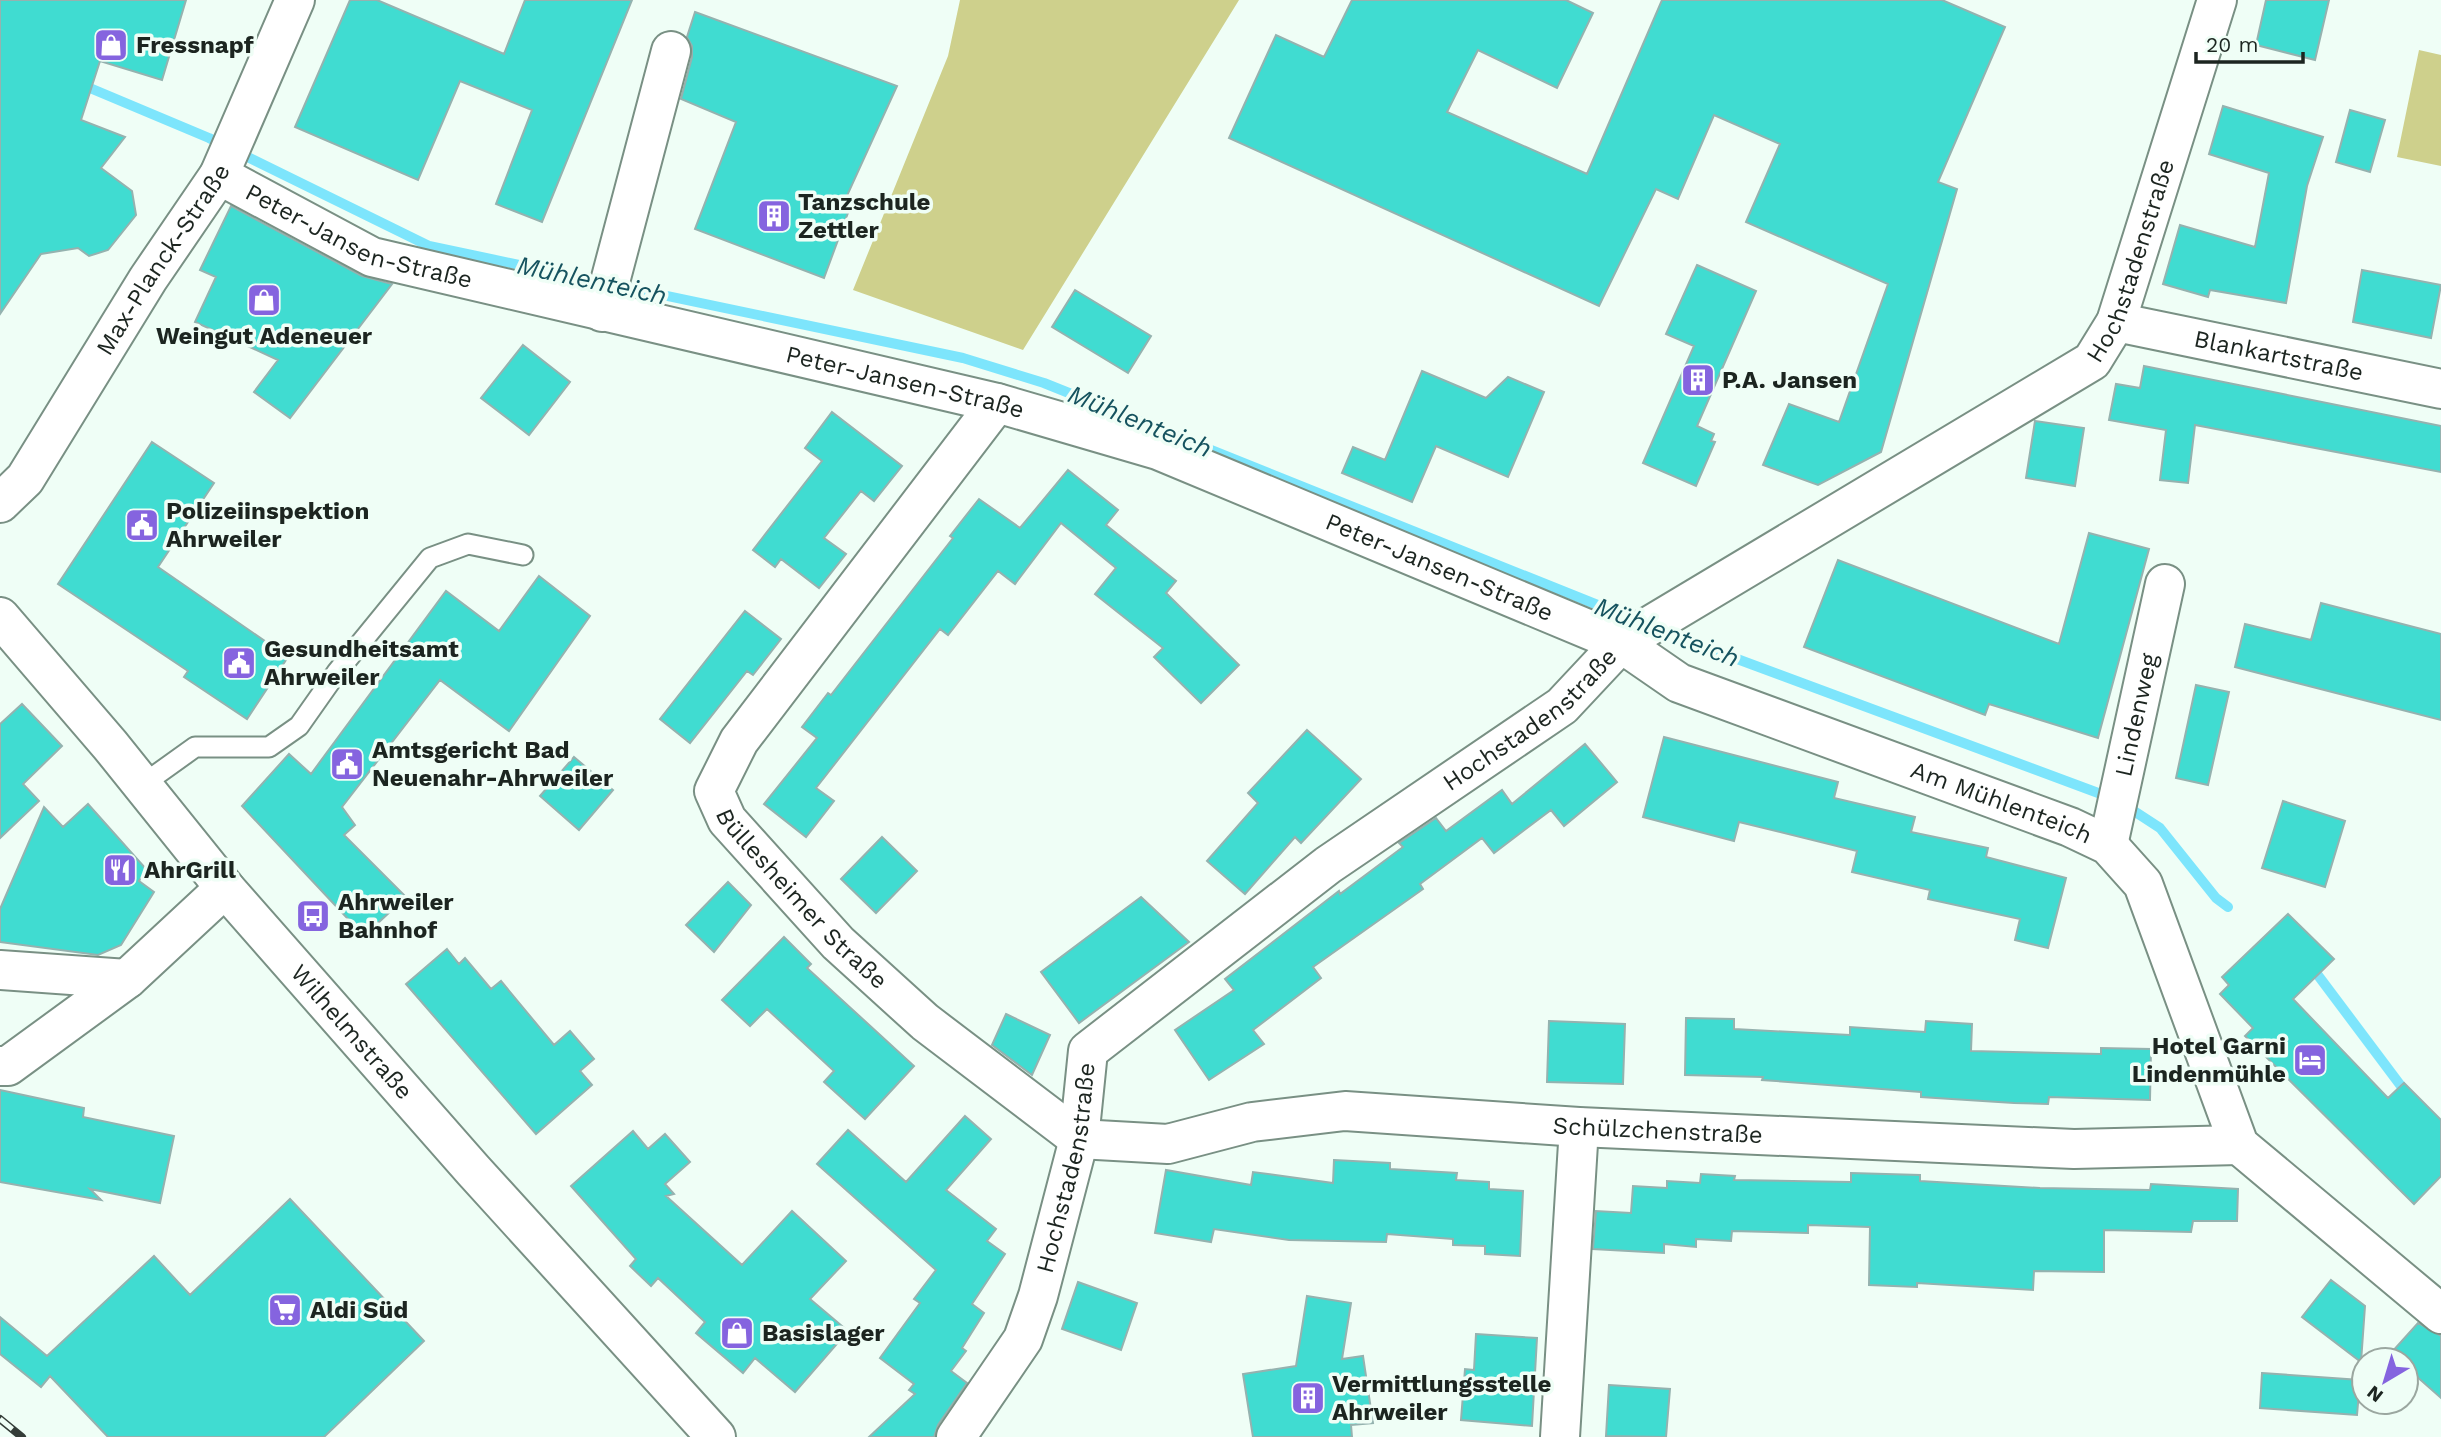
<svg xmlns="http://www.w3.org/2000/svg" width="2441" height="1437" viewBox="0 0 2441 1437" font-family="'Work Sans',sans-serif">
<rect width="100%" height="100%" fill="#effef6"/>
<path fill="#ced08c" d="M 960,0 L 1239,0 L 1023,350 L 853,290 L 948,56 Z
M 2419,50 L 2441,55 L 2441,166 L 2397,157 Z"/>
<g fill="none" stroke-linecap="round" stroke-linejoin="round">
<path stroke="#7de5fc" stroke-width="10" d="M 78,83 L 209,138 L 429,246 L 963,358 L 1044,383 L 1640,622
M 1659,630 L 2117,800 L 2160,828 L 2216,898 L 2228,907
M 2317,974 L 2401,1086"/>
</g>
<path fill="#40dcd1" stroke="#95b2af" stroke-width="2" d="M 0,0 L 186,0 L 162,80 L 100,61 L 81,120 L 125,137 L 101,168 L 132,191 L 136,215 L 108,250 L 89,256 L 78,248 L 41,254 L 0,314 Z
M 350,0 L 377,0 L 504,54 L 525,0 L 632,0 L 542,222 L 496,204 L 532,110 L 460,81 L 418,180 L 295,127 Z
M 1352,0 L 1566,0 L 1593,13 L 1557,88 L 1478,50 L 1447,112 L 1587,174 L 1662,0 L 1942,0 L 2005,27 L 1938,182 L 1957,189 L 1881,452 L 1818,485 L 1763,465 L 1789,404 L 1839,422 L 1888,284 L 1746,222 L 1780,144 L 1714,115 L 1678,199 L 1656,189 L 1599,306 L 1229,138 L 1276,35 L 1324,57 Z
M 2266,0 L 2329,0 L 2315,60 L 2256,45 Z
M 695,12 L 897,86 L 845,200 L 852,202 L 824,278 L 695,229 L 736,122 L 681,99 L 692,57 L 692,46 L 687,37 Z
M 2223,106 L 2323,137 L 2307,186 L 2286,303 L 2210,290 L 2208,297 L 2163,284 L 2180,225 L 2255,247 L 2269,173 L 2209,154 Z
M 2350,110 L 2385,120 L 2370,172 L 2336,162 Z
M 231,206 L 362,276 L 392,284 L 290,418 L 254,392 L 278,360 L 195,322 L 216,277 L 200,270 Z
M 1697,265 L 1756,291 L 1697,426 L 1714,434 L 1711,441 L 1715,442 L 1696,486 L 1643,463 L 1694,346 L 1666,334 Z
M 2362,270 L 2441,285 L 2431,338 L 2353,322 Z
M 1075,290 L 1151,336 L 1128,373 L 1052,327 Z
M 523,345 L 570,382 L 529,435 L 481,398 Z
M 2144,366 L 2441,426 L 2441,472 L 2195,425 L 2188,483 L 2160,480 L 2166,430 L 2109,420 L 2116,384 L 2140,388 Z
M 1422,371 L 1486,398 L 1508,377 L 1544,392 L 1508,477 L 1436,446 L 1412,502 L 1342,473 L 1353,447 L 1385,460 Z
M 832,412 L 902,466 L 874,501 L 861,491 L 824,538 L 846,554 L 819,588 L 781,559 L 775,567 L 753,550 L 822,461 L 805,448 Z
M 2035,421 L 2084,428 L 2075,486 L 2026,478 Z
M 152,442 L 214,483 L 158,567 L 288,657 L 247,719 L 184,677 L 188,671 L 58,584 Z
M 1068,470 L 1118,510 L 1106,525 L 1176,581 L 1166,593 L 1239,665 L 1201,703 L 1154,657 L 1163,648 L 1095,594 L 1116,568 L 1061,523 L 1015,584 L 998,571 L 948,635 L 940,629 L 816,788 L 834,801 L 806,837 L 764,804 L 817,738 L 802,727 L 828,693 L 831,695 L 953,538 L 950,536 L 979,499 L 1020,528 Z
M 2089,533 L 2149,549 L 2098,738 L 1989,704 L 1985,715 L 1804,647 L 1838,560 L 2059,644 Z
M 539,576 L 590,616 L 509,731 L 440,680 L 342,807 L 355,825 L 344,835 L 406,897 L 364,936 L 242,806 L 289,754 L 311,774 L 446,591 L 499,631 Z
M 2321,603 L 2441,634 L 2441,720 L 2235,667 L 2245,624 L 2311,640 Z
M 745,611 L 781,639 L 753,675 L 747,671 L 690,743 L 660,719 Z
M 2196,685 L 2229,692 L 2208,785 L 2176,778 Z
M 22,704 L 62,746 L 23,784 L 39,801 L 0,838 L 0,724 Z
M 1307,730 L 1361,779 L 1301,843 L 1295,837 L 1245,894 L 1207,861 L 1258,803 L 1248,793 Z
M 1664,737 L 1838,782 L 1834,798 L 1915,817 L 1911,832 L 1988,848 L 1986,857 L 2066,878 L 2048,948 L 2015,940 L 2020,919 L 1928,899 L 1930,890 L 1852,872 L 1857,851 L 1739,822 L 1734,841 L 1643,817 Z
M 1585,744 L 1617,782 L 1564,826 L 1551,810 L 1494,853 L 1482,838 L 1420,884 L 1423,889 L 1313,967 L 1321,978 L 1253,1030 L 1264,1044 L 1209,1080 L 1175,1030 L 1234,990 L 1225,979 L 1339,891 L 1340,894 L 1403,847 L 1399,843 L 1436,818 L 1446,831 L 1502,790 L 1512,804 Z
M 574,757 L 613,790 L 579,830 L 540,796 Z
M 2283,801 L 2345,821 L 2325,887 L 2262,868 Z
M 88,804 L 147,870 L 139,881 L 154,892 L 121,945 L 98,955 L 0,942 L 0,909 L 44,807 L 63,827 Z
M 882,837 L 917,871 L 876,913 L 841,879 Z
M 728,882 L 751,905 L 714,952 L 686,925 Z
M 1141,897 L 1189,942 L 1079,1023 L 1041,972 Z
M 2288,914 L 2334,959 L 2293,999 L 2388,1098 L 2404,1083 L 2441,1120 L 2441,1176 L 2414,1204 L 2245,1036 L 2253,1028 L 2220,994 L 2229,985 L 2222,977 Z
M 784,937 L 811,964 L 807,968 L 914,1066 L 865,1119 L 824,1082 L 834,1071 L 767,1009 L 750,1026 L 722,1000 Z
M 447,949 L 459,964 L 465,958 L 491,989 L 501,981 L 554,1045 L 570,1031 L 594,1059 L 580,1071 L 592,1085 L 536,1134 L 406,984 Z
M 1006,1014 L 1050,1035 L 1032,1075 L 992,1045 Z
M 1686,1018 L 1734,1019 L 1734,1029 L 1850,1035 L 1850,1027 L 1925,1032 L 1926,1021 L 1972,1024 L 1971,1051 L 2101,1054 L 2101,1048 L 2151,1049 L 2150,1100 L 2049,1097 L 2048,1104 L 2014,1103 L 1921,1097 L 1921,1092 L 1762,1080 L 1763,1077 L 1685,1075 Z
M 1549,1021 L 1625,1024 L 1623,1084 L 1547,1082 Z
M 0,1090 L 84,1108 L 83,1117 L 174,1136 L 160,1203 L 90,1189 L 101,1200 L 0,1182 Z
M 965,1116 L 991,1139 L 946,1190 L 996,1229 L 987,1241 L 1005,1254 L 972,1304 L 984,1313 L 962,1348 L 966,1351 L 951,1371 L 967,1383 L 938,1425 L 934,1437 L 869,1437 L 915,1394 L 909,1390 L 914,1384 L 880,1358 L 920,1303 L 914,1299 L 936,1270 L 817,1164 L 848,1130 L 906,1182 Z
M 633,1131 L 648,1149 L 665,1134 L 690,1162 L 665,1184 L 674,1194 L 666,1196 L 742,1265 L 792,1211 L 846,1261 L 810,1299 L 848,1331 L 795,1392 L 755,1358 L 743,1373 L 696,1333 L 705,1322 L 658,1278 L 651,1286 L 630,1266 L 636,1259 L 571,1186 Z
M 1334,1160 L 1390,1163 L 1390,1169 L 1457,1173 L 1456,1180 L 1489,1182 L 1489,1189 L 1523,1191 L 1520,1256 L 1485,1254 L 1485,1246 L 1453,1245 L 1453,1239 L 1387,1234 L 1386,1242 L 1289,1240 L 1214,1229 L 1211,1242 L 1155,1233 L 1166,1170 L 1251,1185 L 1253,1172 L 1333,1183 Z
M 1851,1173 L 1920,1175 L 1920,1181 L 2040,1188 L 2150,1190 L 2151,1184 L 2238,1189 L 2237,1221 L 2193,1221 L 2191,1232 L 2104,1230 L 2104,1272 L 2034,1271 L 2033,1290 L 1917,1283 L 1917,1287 L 1869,1285 L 1870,1227 L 1808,1225 L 1808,1233 L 1732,1231 L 1731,1241 L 1696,1239 L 1696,1247 L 1664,1244 L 1664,1253 L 1593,1249 L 1596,1211 L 1631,1213 L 1633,1186 L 1667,1188 L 1667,1181 L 1700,1183 L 1701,1174 L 1735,1176 L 1734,1180 L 1851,1182 Z
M 290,1199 L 424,1341 L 324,1437 L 108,1437 L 50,1376 L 41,1387 L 0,1354 L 0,1317 L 47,1356 L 154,1256 L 190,1295 Z
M 2331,1280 L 2365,1306 L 2361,1362 L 2302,1317 Z
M 1078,1282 L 1137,1303 L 1121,1350 L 1062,1329 Z
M 1307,1296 L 1351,1303 L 1342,1359 L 1363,1356 L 1373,1423 L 1351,1425 L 1352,1437 L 1253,1437 L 1243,1374 L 1296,1366 Z
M 2418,1323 L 2441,1336 L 2441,1398 L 2406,1367 L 2406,1360 L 2398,1360 L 2391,1353 Z
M 1476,1334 L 1537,1338 L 1532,1426 L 1461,1420 L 1465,1369 L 1474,1370 Z
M 2262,1373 L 2360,1380 L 2357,1415 L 2260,1408 Z
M 1609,1385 L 1670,1389 L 1666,1437 L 1606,1436 Z"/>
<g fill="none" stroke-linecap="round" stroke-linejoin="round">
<g stroke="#799084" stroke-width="23">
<path id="lane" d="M 142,785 L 195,747 L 269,747 L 299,726 L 337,672 L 430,558 L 468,544 L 523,555"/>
</g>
<g stroke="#799084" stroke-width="42">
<g id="street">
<path id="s1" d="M 219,175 L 372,257 L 997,403 L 1158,450 L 1621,643 L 1679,683 L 2070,827 L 2108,845 L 2143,884 L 2239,1145 L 2441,1314"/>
<path d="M 602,312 L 671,51"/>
<path id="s2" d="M 2116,322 L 2441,389"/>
<path id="s3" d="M 997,403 L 739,741 L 714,791 L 727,820 L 838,943 L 925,1022 L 1079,1139"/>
<path id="s4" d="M 0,503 L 25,479 L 148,279 L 219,175 L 295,0"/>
<path id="s5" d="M 2108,845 L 2165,584"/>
<path d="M 0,970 L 127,979"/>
<path d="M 0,1066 L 8,1066 L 127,979 L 225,888"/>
<path id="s6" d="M 1079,1139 L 1168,1144 L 1252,1122 L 1345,1111 L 1579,1127 L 2074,1149 L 2239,1145"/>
<path id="s7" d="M 956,1437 L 1023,1339 L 1038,1296 L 1079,1139 L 1088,1051 L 1328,865 L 1562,706 L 1621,643 L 2092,361 L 2116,322 L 2217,0"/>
<path d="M 1560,1437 L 1579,1127"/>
</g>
</g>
<g stroke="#799084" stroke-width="42">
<g id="secondary">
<path id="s8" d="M 0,617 L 110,745 L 225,888 L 473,1170 L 716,1437"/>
</g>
</g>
<use href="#lane" stroke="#fff" stroke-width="19"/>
<use href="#street" stroke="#fff" stroke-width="38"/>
<use href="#secondary" stroke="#fff" stroke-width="38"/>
<g stroke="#343d38" stroke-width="8">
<path id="rail" d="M 0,1419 L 22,1437"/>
</g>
<use href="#rail" stroke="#effef6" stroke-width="5" stroke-dasharray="16" stroke-linecap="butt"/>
</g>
<defs>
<g id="shop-square" transform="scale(1.75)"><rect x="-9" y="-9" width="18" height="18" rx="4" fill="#8564df" stroke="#effef6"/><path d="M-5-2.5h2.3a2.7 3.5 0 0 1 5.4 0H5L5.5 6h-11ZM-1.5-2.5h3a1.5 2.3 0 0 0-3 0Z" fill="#fff"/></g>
<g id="building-square" transform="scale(1.75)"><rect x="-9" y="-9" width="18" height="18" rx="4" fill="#8564df" stroke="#effef6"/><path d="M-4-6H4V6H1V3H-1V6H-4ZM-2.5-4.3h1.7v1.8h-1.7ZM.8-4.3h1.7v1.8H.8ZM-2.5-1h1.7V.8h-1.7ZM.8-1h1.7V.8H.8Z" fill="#fff"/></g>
<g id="civic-square" transform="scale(1.75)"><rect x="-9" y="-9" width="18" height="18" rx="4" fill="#8564df" stroke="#effef6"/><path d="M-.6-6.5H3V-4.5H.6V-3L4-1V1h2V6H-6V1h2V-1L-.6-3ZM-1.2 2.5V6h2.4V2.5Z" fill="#fff"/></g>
<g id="restaurant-square" transform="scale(1.75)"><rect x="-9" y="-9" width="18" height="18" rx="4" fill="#8564df" stroke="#effef6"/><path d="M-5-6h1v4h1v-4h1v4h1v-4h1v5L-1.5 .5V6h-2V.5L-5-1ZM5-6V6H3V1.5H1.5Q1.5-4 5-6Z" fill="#fff"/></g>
<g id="bus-square" transform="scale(1.75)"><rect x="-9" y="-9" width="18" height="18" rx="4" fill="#8564df" stroke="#effef6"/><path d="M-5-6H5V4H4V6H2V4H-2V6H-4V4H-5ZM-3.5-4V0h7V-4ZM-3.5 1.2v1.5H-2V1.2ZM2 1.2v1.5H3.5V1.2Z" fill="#fff"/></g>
<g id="hotel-square" transform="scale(1.75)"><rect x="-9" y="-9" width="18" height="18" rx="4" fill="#8564df" stroke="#effef6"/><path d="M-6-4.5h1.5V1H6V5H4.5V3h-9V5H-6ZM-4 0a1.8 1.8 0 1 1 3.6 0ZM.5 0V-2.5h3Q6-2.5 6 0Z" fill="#fff"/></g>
<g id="supermarket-square" transform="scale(1.75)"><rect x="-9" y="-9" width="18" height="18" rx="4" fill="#8564df" stroke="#effef6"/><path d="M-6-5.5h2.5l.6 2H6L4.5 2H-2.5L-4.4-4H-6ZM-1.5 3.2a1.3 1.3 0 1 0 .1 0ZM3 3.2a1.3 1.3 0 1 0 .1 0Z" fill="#fff"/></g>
</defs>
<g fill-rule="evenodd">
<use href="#shop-square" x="111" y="45"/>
<use href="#building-square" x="774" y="216"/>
<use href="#shop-square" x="264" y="300"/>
<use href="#building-square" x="1698" y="380"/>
<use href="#civic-square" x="142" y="525"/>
<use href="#civic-square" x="239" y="663"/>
<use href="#civic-square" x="347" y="764"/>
<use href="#restaurant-square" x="120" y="870"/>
<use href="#bus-square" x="313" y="916"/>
<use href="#hotel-square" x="2310" y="1060"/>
<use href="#supermarket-square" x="285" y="1310"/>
<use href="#shop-square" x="737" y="1333"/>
<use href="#building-square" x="1308" y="1398"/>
</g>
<g text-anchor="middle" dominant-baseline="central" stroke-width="7" stroke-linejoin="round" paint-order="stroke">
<g font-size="24" font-weight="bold" fill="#1c2520" stroke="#effef6" text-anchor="start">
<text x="136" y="45">Fressnapf</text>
<text x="798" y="202">Tanzschule<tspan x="798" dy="28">Zettler</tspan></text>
<text x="264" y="336" text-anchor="middle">Weingut Adeneuer</text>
<text x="1722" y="380">P.A. Jansen</text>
<text x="166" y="511">Polizeiinspektion<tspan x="166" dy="28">Ahrweiler</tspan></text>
<text x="264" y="649">Gesundheitsamt<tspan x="264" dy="28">Ahrweiler</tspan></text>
<text x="372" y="750">Amtsgericht Bad<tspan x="372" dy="28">Neuenahr-Ahrweiler</tspan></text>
<text x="144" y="870">AhrGrill</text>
<text x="338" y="902">Ahrweiler<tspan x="338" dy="28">Bahnhof</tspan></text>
<text x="2286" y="1046" text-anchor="end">Hotel Garni<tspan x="2286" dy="28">Lindenmühle</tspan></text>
<text x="310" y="1310">Aldi Süd</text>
<text x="762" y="1333">Basislager</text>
<text x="1332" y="1384">Vermittlungsstelle<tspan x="1332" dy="28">Ahrweiler</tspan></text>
</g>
<g font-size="24" fill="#1c2520" stroke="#effef6">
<text stroke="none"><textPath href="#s1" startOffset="154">Peter-Jansen-Straße</textPath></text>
<text stroke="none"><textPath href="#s7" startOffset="1745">Hochstadenstraße</textPath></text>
<text stroke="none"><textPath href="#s4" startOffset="294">Max-Planck-Straße</textPath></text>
<text stroke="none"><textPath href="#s2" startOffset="166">Blankartstraße</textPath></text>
<text stroke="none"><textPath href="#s1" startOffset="721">Peter-Jansen-Straße</textPath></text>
<text stroke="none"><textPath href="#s1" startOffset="1288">Peter-Jansen-Straße</textPath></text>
<text stroke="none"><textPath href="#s5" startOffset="133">Lindenweg</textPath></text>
<text stroke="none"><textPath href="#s7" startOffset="968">Hochstadenstraße</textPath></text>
<text stroke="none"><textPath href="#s1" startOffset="1899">Am Mühlenteich</textPath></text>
<text stroke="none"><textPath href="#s3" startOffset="621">Büllesheimer Straße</textPath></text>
<text stroke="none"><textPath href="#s8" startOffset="544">Wilhelmstraße</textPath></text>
<text stroke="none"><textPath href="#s6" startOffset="583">Schülzchenstraße</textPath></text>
<text stroke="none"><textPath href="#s7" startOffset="296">Hochstadenstraße</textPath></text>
</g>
<g font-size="26" font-style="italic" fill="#16535f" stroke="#effef6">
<text transform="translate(592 280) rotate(12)">Mühlenteich</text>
<text transform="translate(1140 421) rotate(22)">Mühlenteich</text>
<text transform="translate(1667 632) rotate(21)">Mühlenteich</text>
</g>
</g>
<g transform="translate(2385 1381) rotate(218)"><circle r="33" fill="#effef6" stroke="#9ba7a0" stroke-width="2"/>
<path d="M0-5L12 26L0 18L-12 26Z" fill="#8564df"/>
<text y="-10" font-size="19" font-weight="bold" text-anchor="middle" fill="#1c2520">N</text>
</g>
<path d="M2196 52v10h107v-10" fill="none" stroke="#1c2520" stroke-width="3.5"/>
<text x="2206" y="52" font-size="21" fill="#1c2520" stroke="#effef6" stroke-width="5" paint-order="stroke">20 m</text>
</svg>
